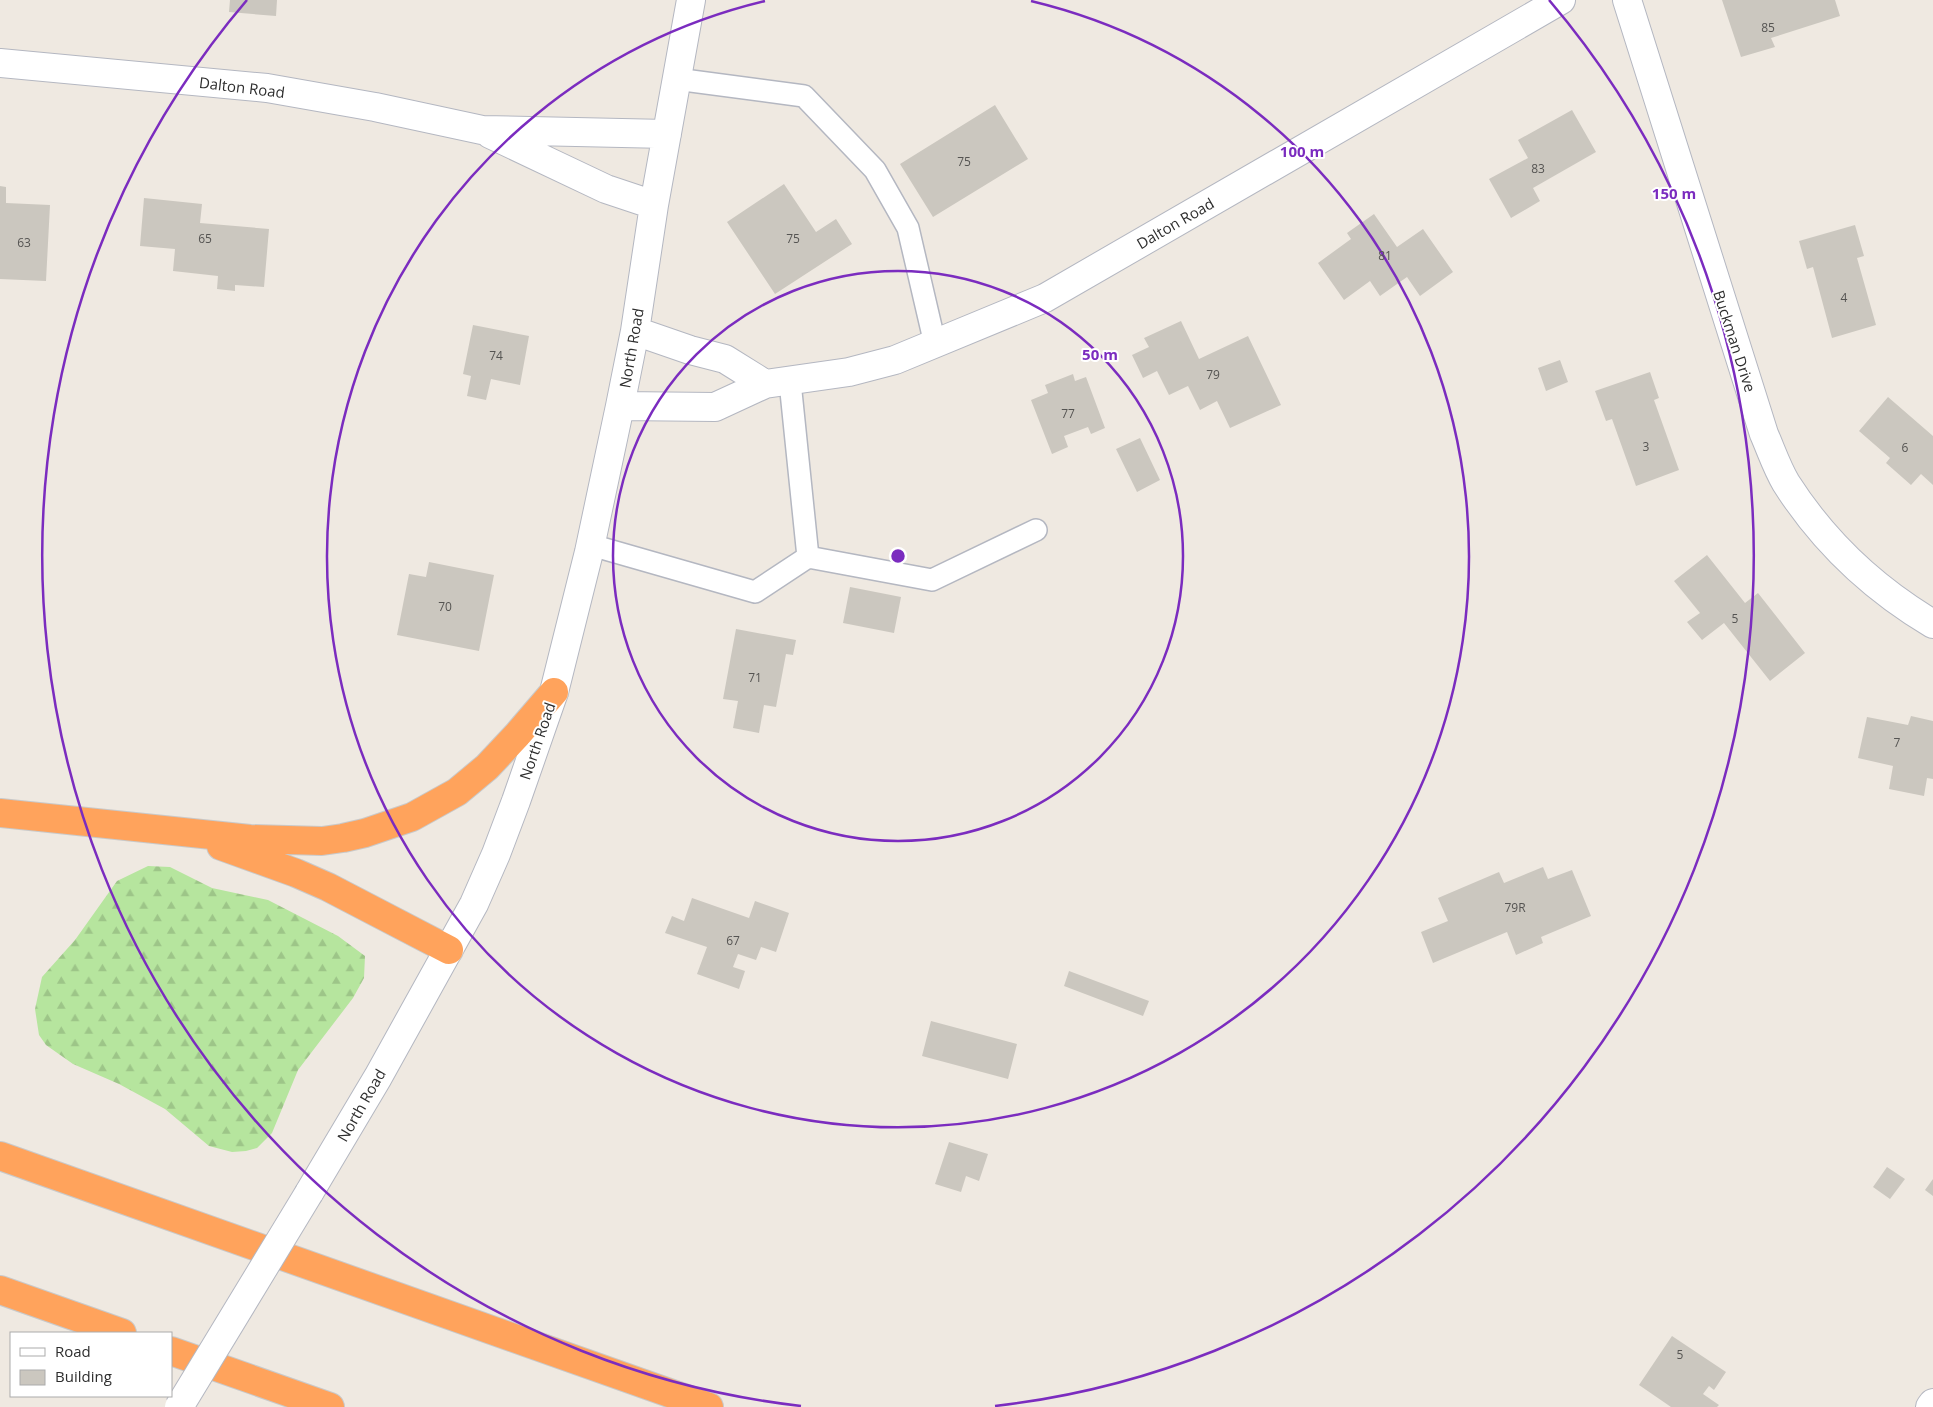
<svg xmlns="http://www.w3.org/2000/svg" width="1933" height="1407" viewBox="0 0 1933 1407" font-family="'Open Sans',sans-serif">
<defs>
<pattern id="forest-firs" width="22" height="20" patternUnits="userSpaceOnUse" patternTransform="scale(1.25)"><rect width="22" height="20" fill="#b6e59e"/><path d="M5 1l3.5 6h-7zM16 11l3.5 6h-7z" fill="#9dc588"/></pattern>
</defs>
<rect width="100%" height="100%" fill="#efe9e1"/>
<path fill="url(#forest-firs)" d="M 148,866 L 170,867 L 212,888 L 268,900 L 338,936 L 365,956 L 364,978 L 353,998 L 298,1070 L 272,1133 L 257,1148 L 246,1151 L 232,1152 L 209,1146 L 165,1109 L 119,1084 L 73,1064 L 46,1045 L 39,1035 L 35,1009 L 42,977 L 75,940 L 117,881 Z"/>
<path fill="#cbc7bf" d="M 230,0 L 277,0 L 276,16 L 229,12 Z
M 1722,0 L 1835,0 L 1840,16 L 1771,38 L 1775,47 L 1741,57 Z
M 995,105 L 1028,159 L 933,217 L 900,164 Z
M 1572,110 L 1596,152 L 1533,188 L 1540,201 L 1511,218 L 1489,179 L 1528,158 L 1518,140 Z
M 784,184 L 816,232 L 836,219 L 852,244 L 775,294 L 727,222 Z
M 0,186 L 6,187 L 6,203 L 50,205 L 46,281 L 0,279 Z
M 144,198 L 202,204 L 200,223 L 269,229 L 264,287 L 235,285 L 235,291 L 217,289 L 218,276 L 173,271 L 175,249 L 140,246 Z
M 1374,214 L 1397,247 L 1423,229 L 1453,272 L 1420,296 L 1407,277 L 1380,296 L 1370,281 L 1344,300 L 1318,263 L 1351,239 L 1347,233 Z
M 1855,225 L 1864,256 L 1857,258 L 1876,325 L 1832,338 L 1813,267 L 1807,269 L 1799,241 Z
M 1181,321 L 1199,359 L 1248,336 L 1281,405 L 1230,428 L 1217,401 L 1200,410 L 1188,386 L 1169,395 L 1157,371 L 1143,378 L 1132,355 L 1149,347 L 1144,338 Z
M 473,325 L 529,336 L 520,385 L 491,379 L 486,400 L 467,396 L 471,376 L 463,374 Z
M 1560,360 L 1568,382 L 1546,391 L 1538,368 Z
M 1650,372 L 1659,398 L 1654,400 L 1679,470 L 1636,486 L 1612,419 L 1606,421 L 1595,391 Z
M 1073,374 L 1075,381 L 1086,377 L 1105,428 L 1091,434 L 1088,427 L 1064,436 L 1068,447 L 1052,454 L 1031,400 L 1048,393 L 1045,385 Z
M 1888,397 L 1933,436 L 1933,485 L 1921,474 L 1911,485 L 1886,463 L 1890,458 L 1859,431 Z
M 1140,438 L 1160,480 L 1137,492 L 1116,449 Z
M 1707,555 L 1745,603 L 1758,593 L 1805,653 L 1770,681 L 1724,623 L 1702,640 L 1687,622 L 1700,613 L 1674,581 Z
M 429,562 L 494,575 L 479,651 L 397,635 L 409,574 L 426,577 Z
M 850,587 L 901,597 L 894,633 L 843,623 Z
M 736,629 L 796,640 L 793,655 L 786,654 L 776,707 L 764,705 L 759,733 L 733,728 L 738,701 L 723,699 Z
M 1911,716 L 1933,721 L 1933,779 L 1927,778 L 1924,796 L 1889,789 L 1893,766 L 1858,758 L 1867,717 L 1908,725 Z
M 1543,867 L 1548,879 L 1572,870 L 1591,916 L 1541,937 L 1543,943 L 1516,955 L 1507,932 L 1433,963 L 1421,932 L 1448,921 L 1438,898 L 1499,872 L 1504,883 Z
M 692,898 L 749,918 L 755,901 L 789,913 L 776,952 L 761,947 L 756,960 L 738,954 L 733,967 L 745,971 L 739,989 L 697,974 L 707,947 L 665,933 L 672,916 L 684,921 Z
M 1069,971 L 1149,1001 L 1143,1016 L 1064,986 Z
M 931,1021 L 1017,1044 L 1008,1079 L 922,1056 Z
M 949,1142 L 988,1154 L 979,1181 L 966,1176 L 961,1192 L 935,1184 Z
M 1887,1167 L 1905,1179 L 1890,1199 L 1873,1187 Z
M 1933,1179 L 1933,1196 L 1925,1190 Z
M 1672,1336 L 1726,1372 L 1714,1390 L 1709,1386 L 1703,1394 L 1719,1405 L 1717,1407 L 1671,1407 L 1639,1385 Z"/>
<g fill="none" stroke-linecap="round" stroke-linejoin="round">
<g stroke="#b4b7c1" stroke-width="24">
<path id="lane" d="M 676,79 L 804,96 L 875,170 L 908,228 L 935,344
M 790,382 L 808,557 L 932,580 L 1036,530
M 591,545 L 755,592 L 808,557"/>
</g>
<g stroke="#b4b7c1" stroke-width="30">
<path id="street" d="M 1627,0 L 1764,434 C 1771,450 1777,468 1786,483 C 1823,541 1874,589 1933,624
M 1930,1407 L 1933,1403"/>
</g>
<g stroke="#b4b7c1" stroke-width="30">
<path id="secondary" d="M 0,63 L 267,88 L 375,107 L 482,130 L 667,134
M 490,134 L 606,189 L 654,205
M 635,331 L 690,350 L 725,359 L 765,384
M 620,406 L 715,407 L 765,384 L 849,372 L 895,360 L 1045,298 L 1561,0
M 309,1193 L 378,1077 L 474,904 L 496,854 L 516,801 L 554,692 L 589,552 L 620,406 L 635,331 L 654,205 L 691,0"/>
</g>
<g stroke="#c9c9c9" stroke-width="30">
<path id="highway" d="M 0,813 L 250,839 L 322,841 L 343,838 L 365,833 L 412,817 L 457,792 L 487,767 L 518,734 L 554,692
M 221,846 L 296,873 L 328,887 L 449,950
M 0,1156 L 709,1407
M 0,1290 L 122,1333
M 171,1351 L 330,1407"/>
</g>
<use href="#lane" stroke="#fff" stroke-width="21"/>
<use href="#street" stroke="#fff" stroke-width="28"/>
<use href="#secondary" stroke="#fff" stroke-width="28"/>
<use href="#highway" stroke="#ffa35c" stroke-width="28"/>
<g stroke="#b4b7c1" stroke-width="30" stroke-linecap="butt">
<path id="secondary-bridge" d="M 179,1407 L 309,1193"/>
</g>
<use href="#secondary-bridge" stroke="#fff" stroke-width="28"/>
</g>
<g fill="none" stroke="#7b2cbf" stroke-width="2.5">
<circle cx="898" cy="556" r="285"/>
<path d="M1031 1A571 571 0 1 1 765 1"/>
<path d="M801 1406A856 856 0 0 1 247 0M1549 0A856 856 0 0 1 995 1406"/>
</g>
<g text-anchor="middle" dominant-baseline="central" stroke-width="4" stroke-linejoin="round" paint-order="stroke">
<g font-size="12" fill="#555452">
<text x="1768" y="27">85</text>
<text x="964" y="161">75</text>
<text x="1538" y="168">83</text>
<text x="205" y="238">65</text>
<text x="793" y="238">75</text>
<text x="24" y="242">63</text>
<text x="1385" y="255">81</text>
<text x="1844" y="297">4</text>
<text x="496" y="355">74</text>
<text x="1213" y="374">79</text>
<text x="1068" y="413">77</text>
<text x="1646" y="446">3</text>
<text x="1905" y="447">6</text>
<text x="445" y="606">70</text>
<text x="1735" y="618">5</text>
<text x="755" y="677">71</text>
<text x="1897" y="742">7</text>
<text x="1515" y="907">79R</text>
<text x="733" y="940">67</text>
<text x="1680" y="1354">5</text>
</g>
<g font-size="15" fill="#2e2e2e" stroke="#fff">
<text transform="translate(242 87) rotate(7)">Dalton Road</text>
<text transform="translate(1175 223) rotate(-30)">Dalton Road</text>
<text transform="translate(1735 341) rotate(72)">Buckman Drive</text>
<text transform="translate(631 348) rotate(-80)">North Road</text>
<text transform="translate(537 741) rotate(-71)">North Road</text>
<text transform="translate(361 1105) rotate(-60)">North Road</text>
</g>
</g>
<circle cx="898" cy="556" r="8" fill="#7b2cbf" stroke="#fff" stroke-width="2.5"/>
<g font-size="15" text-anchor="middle" font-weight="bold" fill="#7b2cbf" stroke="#fff" stroke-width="4" stroke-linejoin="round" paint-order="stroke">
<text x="1302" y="157">100 m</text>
<text x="1674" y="199">150 m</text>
<text x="1100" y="360">50 m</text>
</g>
<rect x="10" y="1332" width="162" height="65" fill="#ffffff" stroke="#ababab"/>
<rect x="20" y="1348" width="25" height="8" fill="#ffffff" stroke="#ababab"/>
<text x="55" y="1357" font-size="15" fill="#2e2e2e">Road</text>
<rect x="20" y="1370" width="25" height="15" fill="#cbc7bf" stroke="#ababab"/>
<text x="55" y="1382" font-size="15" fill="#2e2e2e">Building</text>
</svg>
